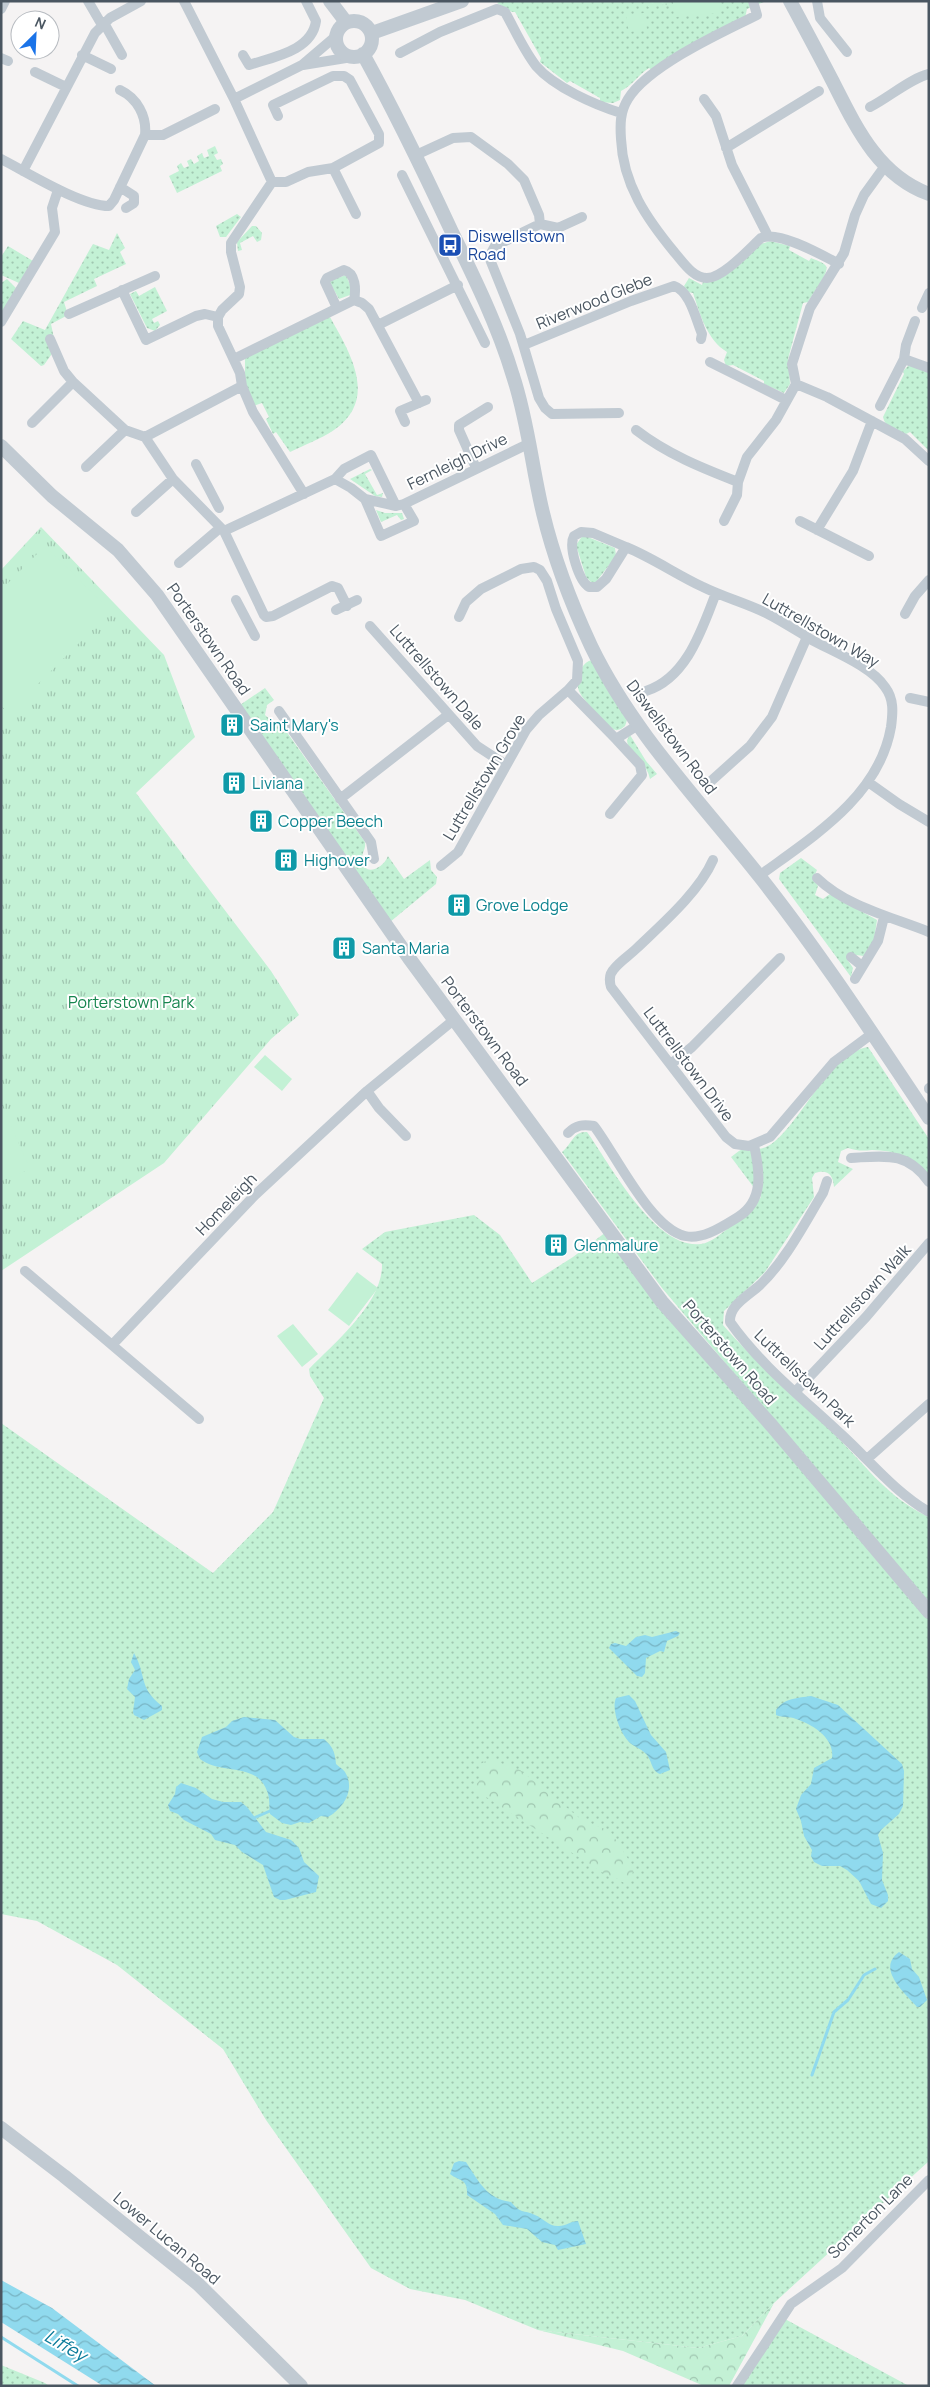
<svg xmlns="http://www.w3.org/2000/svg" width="930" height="2387" viewBox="0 0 930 2387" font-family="Manrope,sans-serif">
<defs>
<pattern id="grass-dots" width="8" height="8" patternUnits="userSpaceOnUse" patternTransform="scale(1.25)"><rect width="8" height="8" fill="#c3f1d5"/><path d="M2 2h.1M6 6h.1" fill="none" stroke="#a0c6b0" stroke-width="1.8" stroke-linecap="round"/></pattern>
<pattern id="forest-crowns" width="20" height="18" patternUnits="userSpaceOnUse" patternTransform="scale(1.25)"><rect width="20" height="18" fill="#c3f1d5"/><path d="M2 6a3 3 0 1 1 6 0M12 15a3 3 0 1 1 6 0" fill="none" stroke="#a0c6b0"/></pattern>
<pattern id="park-tufts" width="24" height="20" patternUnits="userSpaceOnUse" patternTransform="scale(1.25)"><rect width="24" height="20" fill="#c3f1d5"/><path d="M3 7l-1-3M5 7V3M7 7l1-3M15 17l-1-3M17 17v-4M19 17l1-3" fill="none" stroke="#a0c6b0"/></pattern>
<pattern id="water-waves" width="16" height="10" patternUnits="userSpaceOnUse" patternTransform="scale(1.25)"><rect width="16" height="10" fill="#90daee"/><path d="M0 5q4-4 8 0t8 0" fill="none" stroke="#78b4c4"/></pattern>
</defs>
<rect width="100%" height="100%" fill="#f5f3f3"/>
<path fill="url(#grass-dots)" d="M 501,1 L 766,1 L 747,9 L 745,18 L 653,71 L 649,68 C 638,75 632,86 621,91 L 620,100 L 613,103 L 600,102 L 600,98 L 570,81 L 567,83 L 540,62 L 541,58 L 515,12 L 512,12 L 497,3 Z
M 215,146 L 218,153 L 214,155 L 217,160 L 221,159 L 223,164 L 220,166 L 222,171 L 177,193 L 169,176 L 179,171 L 177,166 L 181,163 L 184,168 L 189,166 L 187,161 L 191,159 L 194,164 L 199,161 L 197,156 L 202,153 L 204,158 L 209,156 L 207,150 Z
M 237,214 L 241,217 L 226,237 L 220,237 L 216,226 Z
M 252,226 L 256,226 L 262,233 L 261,240 L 257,242 L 253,236 L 240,243 L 242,250 L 238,251 L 237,242 Z
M 117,233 L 125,248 L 120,252 L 126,264 L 94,279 L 97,286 L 64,302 L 68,315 L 51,324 L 56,348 L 44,365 L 41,366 L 11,339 L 23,321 L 45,330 L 90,249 L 93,244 L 109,250 Z
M 770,241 L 790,246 L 789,250 L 809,261 L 811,258 C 815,260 823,262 826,266 C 830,272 812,294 808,302 L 803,303 L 788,359 L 790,384 L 784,393 L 764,384 L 764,381 L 733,365 L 726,366 L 724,360 L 727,352 C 707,340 700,314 693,293 L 688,292 L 684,286 L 689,278 L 702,285 L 703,282 L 761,244 Z
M 8,246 L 33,261 L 19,283 L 1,275 L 1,257 Z
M 346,275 L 351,287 L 350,295 L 339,299 L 329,281 Z
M 7,279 L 16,288 L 1,318 L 1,283 Z
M 155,287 L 167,311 L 152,319 L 154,323 L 158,321 L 160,325 L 155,331 L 147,328 L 130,294 L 136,291 L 139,296 Z
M 330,317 C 350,353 379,399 334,430 C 321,439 304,445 290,452 L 276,432 L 273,434 L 266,419 L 269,417 L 262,403 L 253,406 L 245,386 L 245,357 Z
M 909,365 L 929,373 L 929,451 L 910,432 L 906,434 C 896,430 885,428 883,417 L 904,374 L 903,371 Z
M 370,469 L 372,470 L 365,474 L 377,495 L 383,493 L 382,497 L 375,496 L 350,479 Z
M 376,510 L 385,513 L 402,513 L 404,519 L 401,520 L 397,515 L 381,522 Z
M 583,535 L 615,548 L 616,556 L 596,582 L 592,583 L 586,577 L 576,545 Z
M 592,660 L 627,720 L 625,726 L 621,729 C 617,730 617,731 613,729 C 606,724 584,701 580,693 C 574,683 580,662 592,660 Z
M 265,688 L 274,700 L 267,705 L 265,715 L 273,722 L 281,724 L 365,842 C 366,849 362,852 362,859 C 362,876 382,871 388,856 L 404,879 L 430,860 L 431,870 L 437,877 L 436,884 L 390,922 L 240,705 Z
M 630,735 L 646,761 L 657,774 L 650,779 C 646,760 627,752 627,740 Z
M 801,858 L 817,870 L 813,879 L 818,886 L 815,895 L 823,899 L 830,894 L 877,920 L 874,940 L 864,956 L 856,955 L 847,959 L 853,968 L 851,977 L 779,879 L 780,873 Z
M 868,1047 L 929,1139 L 929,1176 C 914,1158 895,1150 872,1150 C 862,1151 858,1151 848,1148 L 841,1151 L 838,1162 L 853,1169 L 834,1187 C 833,1175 828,1169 815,1173 L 812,1178 L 814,1197 L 765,1272 L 724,1311 L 723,1325 C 756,1363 793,1394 829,1429 C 863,1461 884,1496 929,1517 L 929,1605 L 662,1288 L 562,1152 C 572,1144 573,1131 587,1132 C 610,1164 655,1250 701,1244 C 711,1243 723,1232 731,1226 C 742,1217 753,1209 761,1197 L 731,1157 C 734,1155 738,1151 741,1150 C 754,1147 760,1153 774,1142 C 803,1119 830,1053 868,1047 Z
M 474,1215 L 500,1235 L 532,1283 L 573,1257 L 610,1229 L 929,1615 L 929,2161 L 774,2303 L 742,2336 L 698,2348 L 538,2330 L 465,2300 L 410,2289 L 371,2268 L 266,2120 L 223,2049 L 117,1965 L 37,1921 L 1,1914 L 1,1423 L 213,1573 L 273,1512 L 324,1398 L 310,1376 L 309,1369 C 335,1342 383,1303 382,1264 L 362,1249 L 385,1232 Z
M 785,2319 L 909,2386 L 742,2386 Z
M 1,2365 L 45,2383 L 49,2386 L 1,2386 Z"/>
<path fill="url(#forest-crowns)" d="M 489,1759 L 520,1770 L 582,1820 L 610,1831 L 634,1868 L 629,1886 L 616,1878 L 611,1878 L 480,1793 L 474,1787 L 479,1781 L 479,1765 Z
M 774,2303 L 729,2386 L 704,2386 L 623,2351 L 538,2330 L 698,2348 L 742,2336 Z"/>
<path fill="url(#park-tufts)" d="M 647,1 L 670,1 L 670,4 L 648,7 Z
M 41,527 L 164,655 L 195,737 L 136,793 L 271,971 L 299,1015 L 271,1039 L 164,1163 L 1,1271 L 1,570 Z"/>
<path fill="#c3f1d5" d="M 673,1 L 719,1 L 720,13 L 674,17 Z
M 644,13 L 647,29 L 629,32 L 626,16 Z
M 45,546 L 111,611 L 9,713 L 1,706 L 1,590 Z
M 265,1055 L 292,1079 L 282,1091 L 254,1067 Z
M 1,1103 L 30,1169 L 1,1181 Z
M 357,1272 L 378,1288 L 349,1326 L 328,1310 Z
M 293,1324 L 318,1354 L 302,1367 L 277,1336 Z"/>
<path fill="url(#water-waves)" d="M 676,1631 L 680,1633 L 678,1636 L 667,1641 L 664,1652 L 660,1651 L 646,1658 L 645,1673 L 642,1677 L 637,1676 L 609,1648 L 611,1644 L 615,1643 L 626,1646 L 636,1637 L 645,1635 L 652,1637 Z
M 134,1653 C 147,1676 138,1687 162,1706 L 162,1710 L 144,1720 L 134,1715 L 133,1712 L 135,1697 L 127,1689 L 129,1679 L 135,1670 L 131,1662 Z
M 629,1695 L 635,1701 L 651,1735 L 666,1752 L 670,1770 L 660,1774 C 650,1770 653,1760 645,1753 C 640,1748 633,1746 629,1742 C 620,1733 611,1709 616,1698 Z
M 811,1696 L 838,1705 L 902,1764 L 904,1771 L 903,1806 L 899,1814 L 881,1830 L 878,1835 L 883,1853 L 882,1880 L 888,1895 L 888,1901 L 881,1908 L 871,1904 L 859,1881 L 847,1870 L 840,1866 L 822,1866 L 814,1862 L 811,1856 L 812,1850 L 804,1836 L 801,1821 L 796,1809 L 801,1795 L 811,1784 L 814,1768 L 832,1758 C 835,1738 812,1724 796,1719 C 789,1716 783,1718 776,1715 L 776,1710 C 784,1698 798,1698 811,1696 Z
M 244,1717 L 275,1720 L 294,1737 L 300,1739 L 324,1739 C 333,1747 335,1752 336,1764 C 339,1767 342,1768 345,1772 C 356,1790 343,1808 328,1817 L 321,1816 L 309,1823 L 300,1822 L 291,1825 L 282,1823 L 270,1814 C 269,1807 270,1797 267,1791 C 257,1762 220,1775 200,1759 L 197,1752 L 202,1737 L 226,1727 L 232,1721 Z
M 181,1783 L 196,1788 L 212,1799 L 223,1802 L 241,1802 L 247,1807 L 266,1832 L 291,1840 L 299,1848 L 304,1862 L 319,1876 L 316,1892 L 285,1900 L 280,1900 L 274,1897 L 263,1865 L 242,1852 L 235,1845 L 215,1840 L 211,1834 L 184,1820 L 178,1814 L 170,1811 L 168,1805 L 175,1794 L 176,1787 Z
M 899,1952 L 910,1959 L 912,1969 L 919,1977 L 927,2000 L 920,2007 L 917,2007 C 904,1992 876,1969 899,1952 Z
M 459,2161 L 466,2162 C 479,2182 487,2199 511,2202 C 522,2215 523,2209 535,2215 C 543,2218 549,2227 559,2226 C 566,2226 571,2221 578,2221 L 586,2244 L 558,2250 L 555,2245 L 542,2242 L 527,2229 L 503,2225 L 495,2214 L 467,2195 C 468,2178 460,2182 450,2174 L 454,2163 Z
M 1,2280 L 52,2308 L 156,2386 L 103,2386 L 1,2322 Z"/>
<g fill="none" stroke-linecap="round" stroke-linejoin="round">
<path stroke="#90daee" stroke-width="3" d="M 254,1818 L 270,1811
M 812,2075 L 834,2012 L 848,2000 L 864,1975 L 875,1969
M 1,2337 L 78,2386"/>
<path stroke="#c1cad2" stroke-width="10" d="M 88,1 L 102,25
M 184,1 L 234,99 L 272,182
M 753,1 L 757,15 C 722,32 648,66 628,99 C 620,112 620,124 621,139 C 623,185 647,219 675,253 C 683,262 693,278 707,278 C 723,278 749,249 761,238 C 778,230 822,255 839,264
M 817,1 L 820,18 L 847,52
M 1,9 L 5,1
M 104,23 L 122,55
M 400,53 L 440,32 L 497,9 L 505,12 C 515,30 523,49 536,66 C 554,87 595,105 621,113
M 82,55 L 111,69
M 243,55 L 249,65 C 273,57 312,51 316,21 L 306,1
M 1,58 L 8,61
M 303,65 L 352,57
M 35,72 L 66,87
M 234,99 L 302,65 L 336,36
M 704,99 L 716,116 L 732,165 L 768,236
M 870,107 C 888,98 911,78 929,74
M 278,116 L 273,105 L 333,76 L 344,76 L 350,80 L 379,134 L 379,143 L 333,168
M 145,135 L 163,135 L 215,109
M 726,148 L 819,91
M 416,155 L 453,138 L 471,137 L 508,164 L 524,180 L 539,215 L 540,224 L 495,246 L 489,257 L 520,334 L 539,398 L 545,408 L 552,414 L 619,413
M 1,159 C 28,173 81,206 109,206 L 114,200 L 145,135 C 147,116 137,98 120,90
M 23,171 L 95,33 L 110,18 L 141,1
M 402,175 L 485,343
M 272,182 L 231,243 L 231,252 L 240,287 L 239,294 L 222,310 L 218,317 L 218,326 L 240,373 L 242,386 L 253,412 L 304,494
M 272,182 L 286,182 L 308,172 L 333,168 L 356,214
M 120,187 L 134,196 L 134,203 L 126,208
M 540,224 L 558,228 L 582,217
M 122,290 L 146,340 L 196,316 L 205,314 L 218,317
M 354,300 L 362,303 L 369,309 L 419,403
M 337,308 L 325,282 L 327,278 L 344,270 C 356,273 356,290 354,300
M 922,308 L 929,293
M 69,314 L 155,276
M 1,322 L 55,232 L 52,208 L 58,190
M 378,325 L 458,285
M 50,339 L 64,371 L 73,382 L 125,430 L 145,437
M 524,345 L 631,301 L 674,286 C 690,291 696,320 702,334 L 701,339
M 234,359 L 354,300
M 904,359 L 929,368
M 710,362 L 786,400
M 796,384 L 792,364 L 810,308 L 844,253 L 855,215 L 864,195 L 885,166
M 796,384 L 827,397 L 905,439 L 929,461
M 880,406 L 904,359 L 906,345 L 915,321
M 405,422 L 400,411 L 426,400
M 32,423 L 73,382
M 636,430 C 667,454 702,468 738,482
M 145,437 L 173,479 L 224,531 L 264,615 L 266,617 L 273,616 L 332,586 L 338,588 L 347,606
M 145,437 L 242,386
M 196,464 L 219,508
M 86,467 L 125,430
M 476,468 L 459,430 L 459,425 L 488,407
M 335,479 L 344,469 L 371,455 L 396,506
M 365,499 L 381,536 L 414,521 L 404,504
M 136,512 L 173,479
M 724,521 L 737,495 L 738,482 L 747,457 L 776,420 L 796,384
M 800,521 L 869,556
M 817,530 L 853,471 L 872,421
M 224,531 L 335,479 L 351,488 L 365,499 L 396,506 L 404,504 L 530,443
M 581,532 L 593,533 L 626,547 L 606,579 L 597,587 L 589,587 C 579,581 568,547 574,536 Z
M 626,547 C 653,558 677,575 703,587 C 723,597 746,603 766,613 C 782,621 797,631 812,640 C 834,652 871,666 885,687 C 894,699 893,712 891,727 C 879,797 812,837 759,876
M 179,563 L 220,528
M 236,600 L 255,636
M 336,610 L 357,600
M 905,614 L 915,596 L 929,580
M 459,617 L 466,602 L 481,589 L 521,569 L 534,567 L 540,570 L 547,581 L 556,609 L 578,661 L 577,680 L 568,690
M 370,626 L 477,746 L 506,765
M 646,691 C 687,678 702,629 716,593
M 910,698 L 929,702
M 279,711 L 371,842 L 374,859
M 710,782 L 750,746 L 772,717 L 807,637
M 868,782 L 899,804 L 929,822
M 340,799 L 448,715
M 610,814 L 642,775 L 640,765 L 616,739 L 638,725
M 713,860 C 699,892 662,924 637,948 C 630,955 620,961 614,969 C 609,974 609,980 611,987 L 726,1137 L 735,1144 L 749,1146 L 770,1137 L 834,1062 L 873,1033
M 441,866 L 458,852 L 526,730 L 539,715 L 568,690 L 616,739
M 817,878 C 847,907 892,917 929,932
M 851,957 L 862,966
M 855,979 L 878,941 L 884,917
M 671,1064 L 692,1047 L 780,958
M 929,1089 L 929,1088
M 367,1091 L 379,1108 L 406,1136
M 568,1133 C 576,1125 583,1124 594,1126 C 615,1153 650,1228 685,1236 C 703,1240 723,1226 738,1217 C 764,1201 760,1172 754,1145
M 851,1158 C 885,1156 907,1151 929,1182
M 827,1181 L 823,1193 C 804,1224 786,1260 760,1285 C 748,1296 729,1305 730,1322 C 761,1366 805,1400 843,1436 C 871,1462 895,1492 929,1512
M 25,1271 L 199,1419
M 113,1344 L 255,1195 L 367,1091 L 455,1019
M 796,1391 L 866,1317 L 929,1243
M 867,1459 L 929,1404
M 737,2386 L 791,2304 L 842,2268 L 929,2180"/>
<path stroke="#c1cad2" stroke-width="14" d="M 330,1 L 346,22
M 790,1 C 804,27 818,53 832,80 C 855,125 877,175 929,194
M336 39a18 18 0 1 1 36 0a18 18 0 1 1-36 0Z
M 372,33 L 462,1
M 363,54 C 395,112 423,170 451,230 C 474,277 498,326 513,376 C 528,421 532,468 543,513 C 554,559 571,603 591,646 C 633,733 701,802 760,877 C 821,954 874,1036 929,1118
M 1,446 L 52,496 L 118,550 L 157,595 L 409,958 L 662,1302 L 772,1426 L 929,1612
M 1,2128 L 64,2176 L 198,2284 L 301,2386"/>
</g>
<defs>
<g id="bus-square" transform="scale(1.25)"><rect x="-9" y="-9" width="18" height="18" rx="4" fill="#1a4fb4" stroke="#fff"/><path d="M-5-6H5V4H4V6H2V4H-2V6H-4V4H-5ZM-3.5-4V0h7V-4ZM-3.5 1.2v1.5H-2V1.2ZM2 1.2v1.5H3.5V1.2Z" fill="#fff"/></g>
<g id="building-square" transform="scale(1.25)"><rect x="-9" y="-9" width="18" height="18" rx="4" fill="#0f9aa8" stroke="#fff"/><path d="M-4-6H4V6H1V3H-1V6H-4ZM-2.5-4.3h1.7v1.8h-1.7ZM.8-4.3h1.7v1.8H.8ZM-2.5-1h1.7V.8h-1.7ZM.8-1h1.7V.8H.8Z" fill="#fff"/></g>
</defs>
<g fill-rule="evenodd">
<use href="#bus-square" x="450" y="245"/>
<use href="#building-square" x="232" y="725"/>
<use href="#building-square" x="234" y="783"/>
<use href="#building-square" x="261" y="821"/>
<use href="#building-square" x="286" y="860"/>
<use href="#building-square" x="459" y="905"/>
<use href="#building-square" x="344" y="948"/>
<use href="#building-square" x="556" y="1245"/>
</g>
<g text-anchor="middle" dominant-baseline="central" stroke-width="4" stroke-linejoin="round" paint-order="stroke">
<g font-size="16" fill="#164399" stroke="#fff" text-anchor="start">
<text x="468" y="236">Diswellstown<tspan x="468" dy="18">Road</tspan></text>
</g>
<g font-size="16" fill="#4a5661" stroke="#fff">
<text transform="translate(594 301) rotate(-22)">Riverwood Glebe</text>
<text transform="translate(457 461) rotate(-26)">Fernleigh Drive</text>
<text transform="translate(821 630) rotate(30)">Luttrellstown Way</text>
<text transform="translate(209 639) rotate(55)">Porterstown Road</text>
<text transform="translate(437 677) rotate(49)">Luttrellstown Dale</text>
<text transform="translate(672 737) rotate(53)">Diswellstown Road</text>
<text transform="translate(484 777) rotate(-59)">Luttrellstown Grove</text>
<text transform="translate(485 1031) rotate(53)">Porterstown Road</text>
<text transform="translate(689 1064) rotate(53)">Luttrellstown Drive</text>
<text transform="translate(226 1204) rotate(-46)">Homeleigh</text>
<text transform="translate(862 1297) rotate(-48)">Luttrellstown Walk</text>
<text transform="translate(730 1352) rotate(49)">Porterstown Road</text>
<text transform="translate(805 1378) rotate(44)">Luttrellstown Park</text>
<text transform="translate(870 2216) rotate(-45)">Somerton Lane</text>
<text transform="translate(167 2238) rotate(40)">Lower Lucan Road</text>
</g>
<g font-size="16" fill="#0d838f" stroke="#fff" text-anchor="start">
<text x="250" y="725">Saint Mary's</text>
<text x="252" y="783">Liviana</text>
<text x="278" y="821">Copper Beech</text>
<text x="304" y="860">Highover</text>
<text x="476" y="905">Grove Lodge</text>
<text x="362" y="948">Santa Maria</text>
<text x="574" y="1245">Glenmalure</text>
</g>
<g font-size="16" fill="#17864f" stroke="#fff">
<text x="131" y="1002">Porterstown Park</text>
</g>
<g font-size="18" font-style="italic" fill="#0c7c9b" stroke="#fff">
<text transform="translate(66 2345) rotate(30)">Liffey</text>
</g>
</g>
<rect width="930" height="2387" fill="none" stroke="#4a5661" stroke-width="5"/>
<g transform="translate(35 35) rotate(24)"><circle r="24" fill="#ffffff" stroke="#b7bbc0"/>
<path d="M0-4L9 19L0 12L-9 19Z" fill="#1a73e8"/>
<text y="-8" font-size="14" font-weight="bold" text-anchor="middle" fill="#4a5661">N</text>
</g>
</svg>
